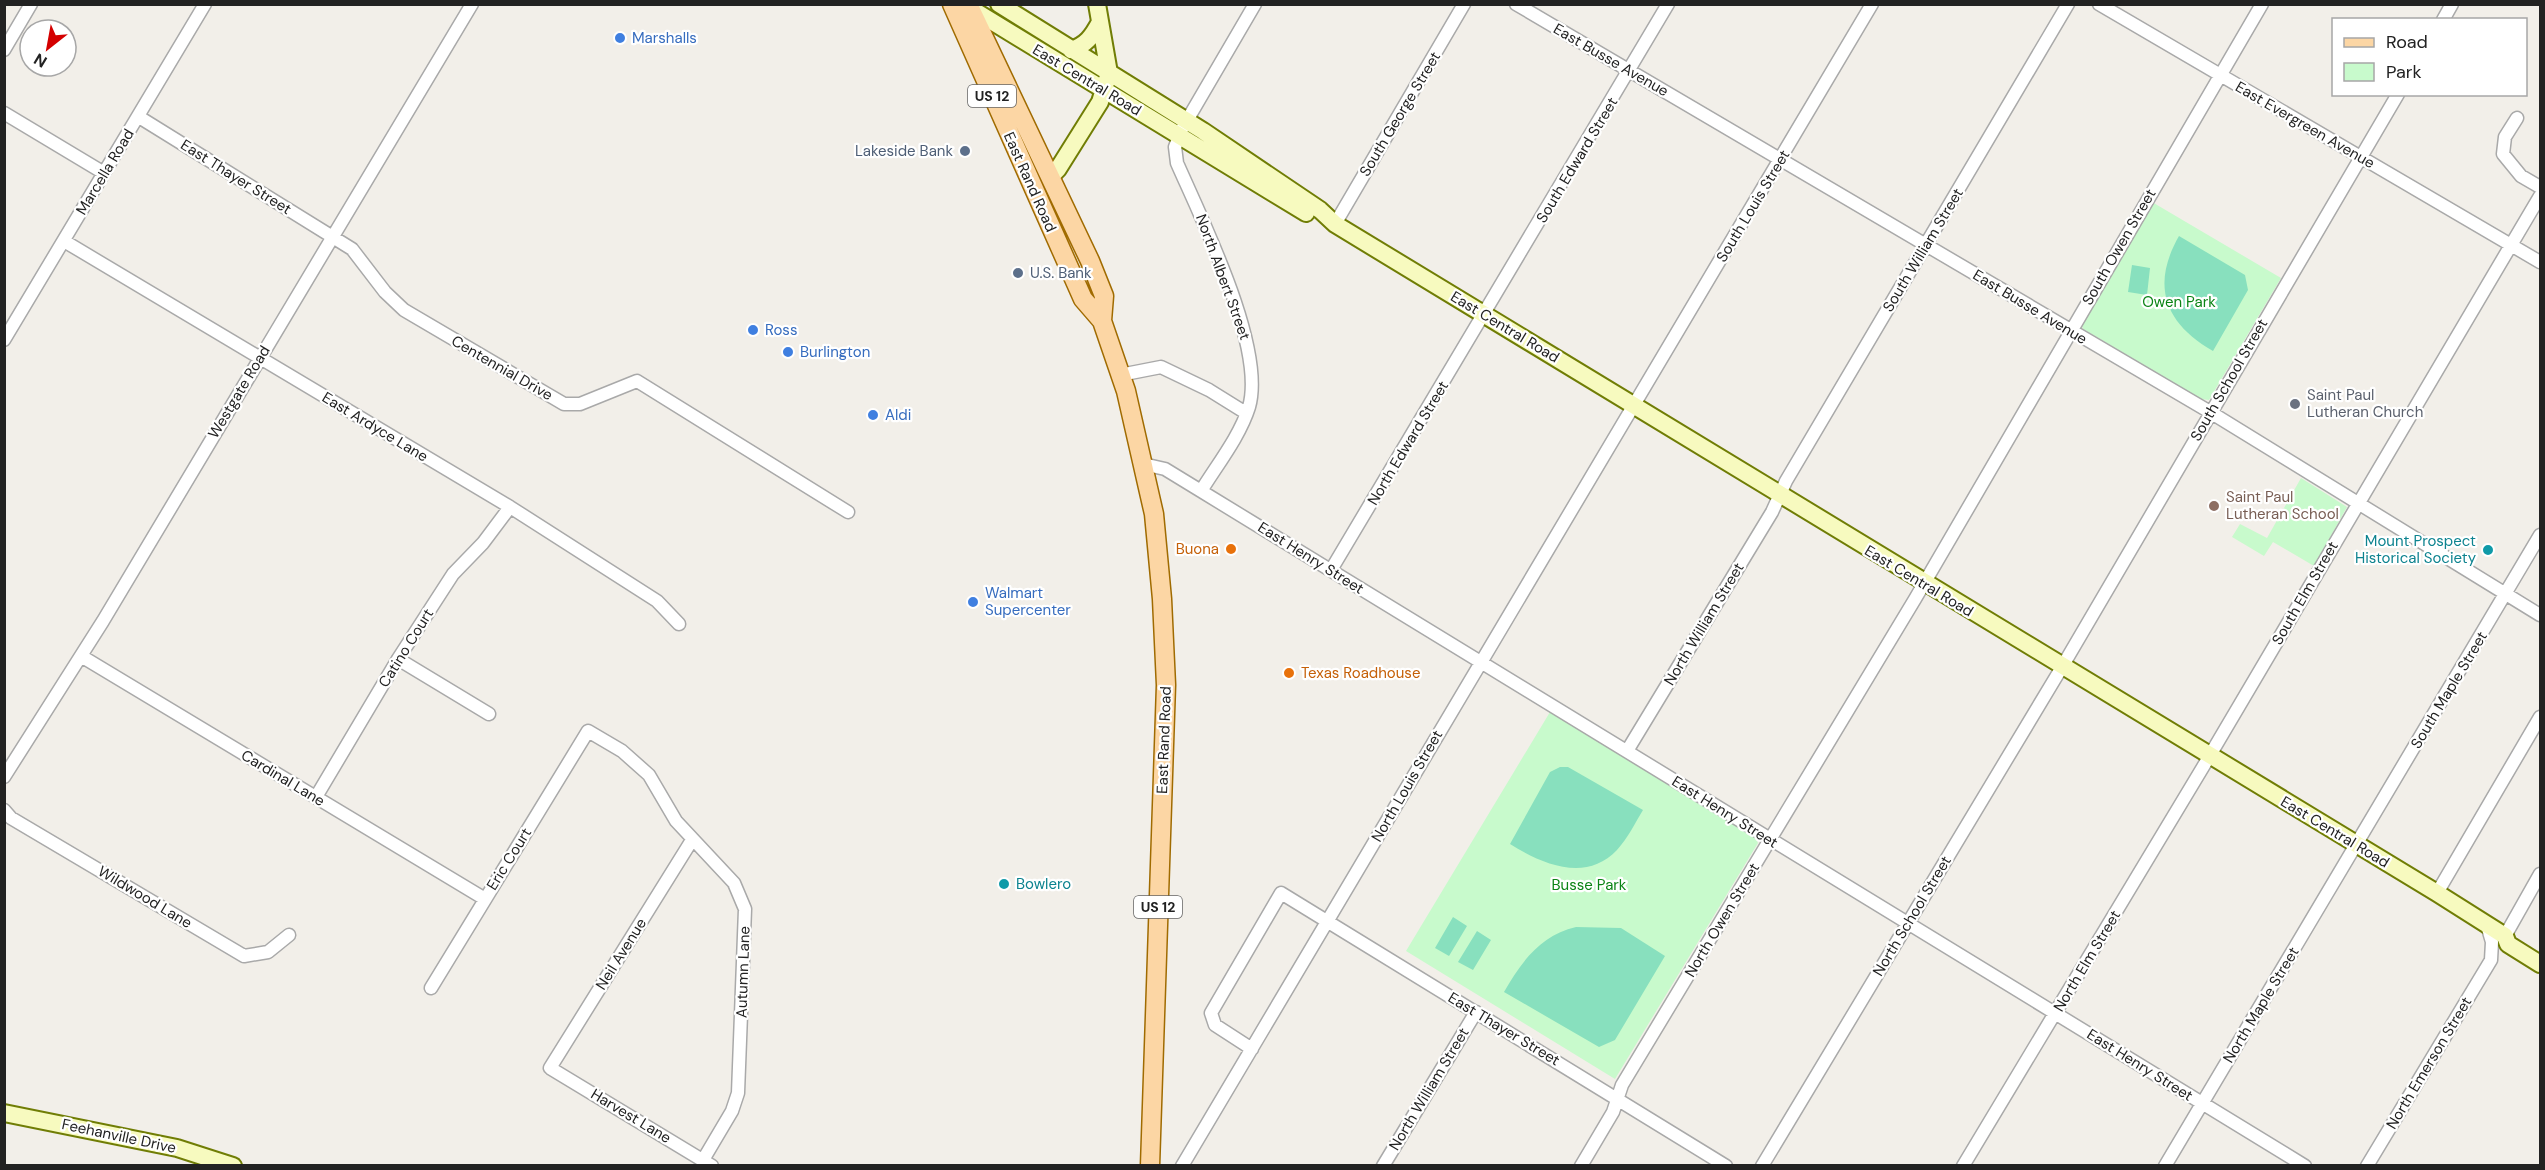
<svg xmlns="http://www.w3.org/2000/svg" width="2545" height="1170" viewBox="0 0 2545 1170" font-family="'DM Sans',sans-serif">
<rect width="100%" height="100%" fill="#f2efe9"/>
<path fill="#c8facc" d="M 2152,202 L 2281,278 L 2209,400 L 2201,399 L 2083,329 L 2081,323 Z
M 2301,478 L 2347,507 L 2314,566 L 2273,542 L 2264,556 L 2232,537 L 2240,524 L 2267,538 Z
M 1550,712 L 1756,838 L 1758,843 L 1615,1079 L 1406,951 Z"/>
<path fill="#88e0be" d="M 2179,236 L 2245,275 L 2248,290 L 2213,351 C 2164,323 2151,285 2179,236 Z
M 2132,265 L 2150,268 L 2147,295 L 2128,292 Z
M 1560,767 L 1568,767 L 1643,810 C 1635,823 1628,838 1617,850 C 1586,883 1542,864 1510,844 L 1550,772 Z
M 1453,917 L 1467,926 L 1449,956 L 1435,948 Z
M 1576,927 L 1621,928 L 1665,956 L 1615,1040 L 1599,1047 L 1504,992 C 1521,962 1541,935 1576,927 Z
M 1477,931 L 1491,940 L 1473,970 L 1458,962 Z"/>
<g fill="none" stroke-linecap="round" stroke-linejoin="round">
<g stroke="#a9a9a9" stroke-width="15">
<path id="street" d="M 1516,4 L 2210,412 L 2540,615
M 2099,4 L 2540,262
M 2443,20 L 2452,4
M 4,50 L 31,4
M 4,113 L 104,173
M 139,117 L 352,249 L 385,292 L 404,310 L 564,404 L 580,404 L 637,381 L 848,512
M 2517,118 L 2505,137 L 2503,154 L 2521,176 L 2540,187
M 1335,224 L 1464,4
M 64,241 L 510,507 L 657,601 L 679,624
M 4,340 L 205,4
M 1120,375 L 1161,367 L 1209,390 L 1246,413
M 1143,464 L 1165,469 L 1201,491 L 2305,1166
M 1201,491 C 1217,465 1240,436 1249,407 C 1266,348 1202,220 1177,163 L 1175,147 L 1182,129 L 1255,4
M 1331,570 L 1668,4
M 81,656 L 485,899
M 398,659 L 489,714
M 1627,751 L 1772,512 L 1786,481 L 2068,4
M 4,777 L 103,621 L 472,4
M 316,797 L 398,659 L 453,574 L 483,543 L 510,507
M 4,810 L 11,818 L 244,956 L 268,952 L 289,935
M 692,840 L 550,1068 L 712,1166
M 2437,893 L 2540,717
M 2505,936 L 2540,874
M 431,988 L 588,731 L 622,751 L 649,775 L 676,821 L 734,883 L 745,909 L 738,1093 L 732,1111 L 703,1160
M 1252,1049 L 1215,1025 L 1211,1013 L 1281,893 L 1726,1166
M 1182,1166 L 1872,4
M 1383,1166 L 1476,1012
M 1581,1166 L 1613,1112 L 1622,1085 L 1915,599 L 2262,4
M 1762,1166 L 2062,667 L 2398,94
M 1963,1166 L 2203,767 L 2540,196
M 2165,1166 L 2540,535
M 2367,1166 L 2491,960 L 2492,942 L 2487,925"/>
</g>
<g stroke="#707d05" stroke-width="20">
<path id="secondary" d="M 999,4 L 1203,131 L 1320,210 L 1335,224 L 2437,893 L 2505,936 L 2508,944 L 2540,964
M 965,5 L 1306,213
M 1071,50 C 1086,45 1092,37 1100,22
M 1051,176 L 1058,169 L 1100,102 L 1109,73 L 1097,4
M 4,1113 L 177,1148 L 233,1166"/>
</g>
<g stroke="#a06b00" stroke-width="21">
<path id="primary" d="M 952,4 L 1083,299 L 1102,321 L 1126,391 L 1154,514 L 1162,599 L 1166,685 L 1150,1166
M 968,4 L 1090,261 L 1104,296 L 1102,321"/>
</g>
<use href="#street" stroke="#fff" stroke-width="12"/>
<use href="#secondary" stroke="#f7fabf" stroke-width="16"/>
<use href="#primary" stroke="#fcd6a4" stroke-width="18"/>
</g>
<g fill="#3f7fe0" stroke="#fff" stroke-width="2">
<circle cx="620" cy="38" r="6"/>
<circle cx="753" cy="330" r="6"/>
<circle cx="788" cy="352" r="6"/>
<circle cx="873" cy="415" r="6"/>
<circle cx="973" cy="602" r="6"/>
</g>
<g fill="#5c6f8a" stroke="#fff" stroke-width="2">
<circle cx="965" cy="151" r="6"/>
<circle cx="1018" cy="273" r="6"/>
</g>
<circle fill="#6b7280" stroke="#fff" stroke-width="2" cx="2295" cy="404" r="6"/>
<circle fill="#8d6e63" stroke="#fff" stroke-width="2" cx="2214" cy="506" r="6"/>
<g fill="#e8710a" stroke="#fff" stroke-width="2">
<circle cx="1231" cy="549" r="6"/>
<circle cx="1289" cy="673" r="6"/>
</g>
<g fill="#0f9aa8" stroke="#fff" stroke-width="2">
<circle cx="2488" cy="550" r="6"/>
<circle cx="1004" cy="884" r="6"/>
</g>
<g text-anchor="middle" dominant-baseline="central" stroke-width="4.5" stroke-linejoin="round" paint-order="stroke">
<g fill="#fff" stroke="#646464" stroke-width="1.5">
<rect x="968" y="85" width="48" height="22" rx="4.5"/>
<rect x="1134" y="896" width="48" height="22" rx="4.5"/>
</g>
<g font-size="14" font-weight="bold" fill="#222">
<text x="992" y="96">US 12</text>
<text x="1158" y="907">US 12</text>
</g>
<g font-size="15" fill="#366cbe" stroke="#fff" text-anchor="start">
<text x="632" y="38">Marshalls</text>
<text x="765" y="330">Ross</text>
<text x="800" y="352">Burlington</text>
<text x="885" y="415">Aldi</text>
<text x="985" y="593">Walmart<tspan x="985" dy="17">Supercenter</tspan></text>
</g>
<g font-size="15" fill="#222" stroke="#fff">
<text transform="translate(1611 60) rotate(30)">East Busse Avenue</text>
<text transform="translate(1087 80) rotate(31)">East Central Road</text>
<text transform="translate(1400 114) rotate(-59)">South George Street</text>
<text transform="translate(2305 125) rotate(30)">East Evergreen Avenue</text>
<text transform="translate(1577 160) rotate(-59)">South Edward Street</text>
<text transform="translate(105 172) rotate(-59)">Marcella Road</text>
<text transform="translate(236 177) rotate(32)">East Thayer Street</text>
<text transform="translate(1030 182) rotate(66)">East Rand Road</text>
<text transform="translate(1753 206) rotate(-59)">South Louis Street</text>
<text transform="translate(2119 247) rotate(-60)">South Owen Street</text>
<text transform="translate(1923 250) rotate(-59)">South William Street</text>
<text transform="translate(1223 277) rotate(70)">North Albert Street</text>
<text transform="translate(2030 307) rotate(31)">East Busse Avenue</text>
<text transform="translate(1505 327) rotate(31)">East Central Road</text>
<text transform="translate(502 368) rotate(30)">Centennial Drive</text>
<text transform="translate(2229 380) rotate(-60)">South School Street</text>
<text transform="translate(239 392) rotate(-59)">Westgate Road</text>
<text transform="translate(375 427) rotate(31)">East Ardyce Lane</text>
<text transform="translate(1408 443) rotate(-59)">North Edward Street</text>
<text transform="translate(1311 558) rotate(32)">East Henry Street</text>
<text transform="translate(1919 581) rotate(31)">East Central Road</text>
<text transform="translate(2305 593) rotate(-60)">South Elm Street</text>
<text transform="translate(1704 624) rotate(-59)">North William Street</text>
<text transform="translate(406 648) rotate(-58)">Catino Court</text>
<text transform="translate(2449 690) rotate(-59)">South Maple Street</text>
<text transform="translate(1164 740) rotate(-88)">East Rand Road</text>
<text transform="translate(283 778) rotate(31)">Cardinal Lane</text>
<text transform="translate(1407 786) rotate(-60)">North Louis Street</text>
<text transform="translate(1725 812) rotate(32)">East Henry Street</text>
<text transform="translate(2335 832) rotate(31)">East Central Road</text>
<text transform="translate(509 859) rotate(-58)">Eric Court</text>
<text transform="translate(145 897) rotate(31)">Wildwood Lane</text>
<text transform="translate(1912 916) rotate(-59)">North School Street</text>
<text transform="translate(1722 920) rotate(-59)">North Owen Street</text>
<text transform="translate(621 954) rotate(-58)">Neil Avenue</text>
<text transform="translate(2087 961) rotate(-59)">North Elm Street</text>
<text transform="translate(743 972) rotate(-88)">Autumn Lane</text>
<text transform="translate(2261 1005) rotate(-59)">North Maple Street</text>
<text transform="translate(1504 1029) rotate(31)">East Thayer Street</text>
<text transform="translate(2429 1063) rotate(-59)">North Emerson Street</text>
<text transform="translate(2140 1065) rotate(32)">East Henry Street</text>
<text transform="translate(1429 1089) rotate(-59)">North William Street</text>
<text transform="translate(631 1116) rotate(31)">Harvest Lane</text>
<text transform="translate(119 1136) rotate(12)">Feehanville Drive</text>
</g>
<g font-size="15" fill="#4e5e75" stroke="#fff" text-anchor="end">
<text x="953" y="151">Lakeside Bank</text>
<text x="1030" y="273" text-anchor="start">U.S. Bank</text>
</g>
<g font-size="15" fill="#0c8416" stroke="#fff">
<text x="2179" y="302">Owen Park</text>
<text x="1589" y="885">Busse Park</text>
</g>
<g font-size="15" fill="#5b616d" stroke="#fff" text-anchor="start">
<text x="2307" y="395">Saint Paul<tspan x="2307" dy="17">Lutheran Church</tspan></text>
</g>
<g font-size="15" fill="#785e54" stroke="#fff" text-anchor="start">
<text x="2226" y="497">Saint Paul<tspan x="2226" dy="17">Lutheran School</tspan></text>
</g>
<g font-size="15" fill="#0d838f" stroke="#fff" text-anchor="end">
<text x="2476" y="541">Mount Prospect<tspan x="2476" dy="17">Historical Society</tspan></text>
<text x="1016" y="884" text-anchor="start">Bowlero</text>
</g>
<g font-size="15" fill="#c56008" stroke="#fff" text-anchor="end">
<text x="1219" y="549">Buona</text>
<text x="1301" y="673" text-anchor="start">Texas Roadhouse</text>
</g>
</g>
<rect width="2545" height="1170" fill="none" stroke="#222222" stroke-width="12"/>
<rect x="2332" y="18" width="195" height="78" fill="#ffffff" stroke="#a7a7a7" stroke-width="1.5"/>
<rect x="2344" y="38" width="30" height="9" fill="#fcd6a4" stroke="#a7a7a7" stroke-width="1.5"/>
<text x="2386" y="48" font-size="18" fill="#222222">Road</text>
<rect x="2344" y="63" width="30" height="18" fill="#c8facc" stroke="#a7a7a7" stroke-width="1.5"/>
<text x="2386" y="78" font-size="18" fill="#222222">Park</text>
<g transform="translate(48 48) rotate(211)"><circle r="28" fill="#ffffff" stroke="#a7a7a7" stroke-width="1.5"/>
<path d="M0-4.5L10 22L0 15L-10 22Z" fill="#d40000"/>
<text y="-9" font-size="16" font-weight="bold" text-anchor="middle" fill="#222222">N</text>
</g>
</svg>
